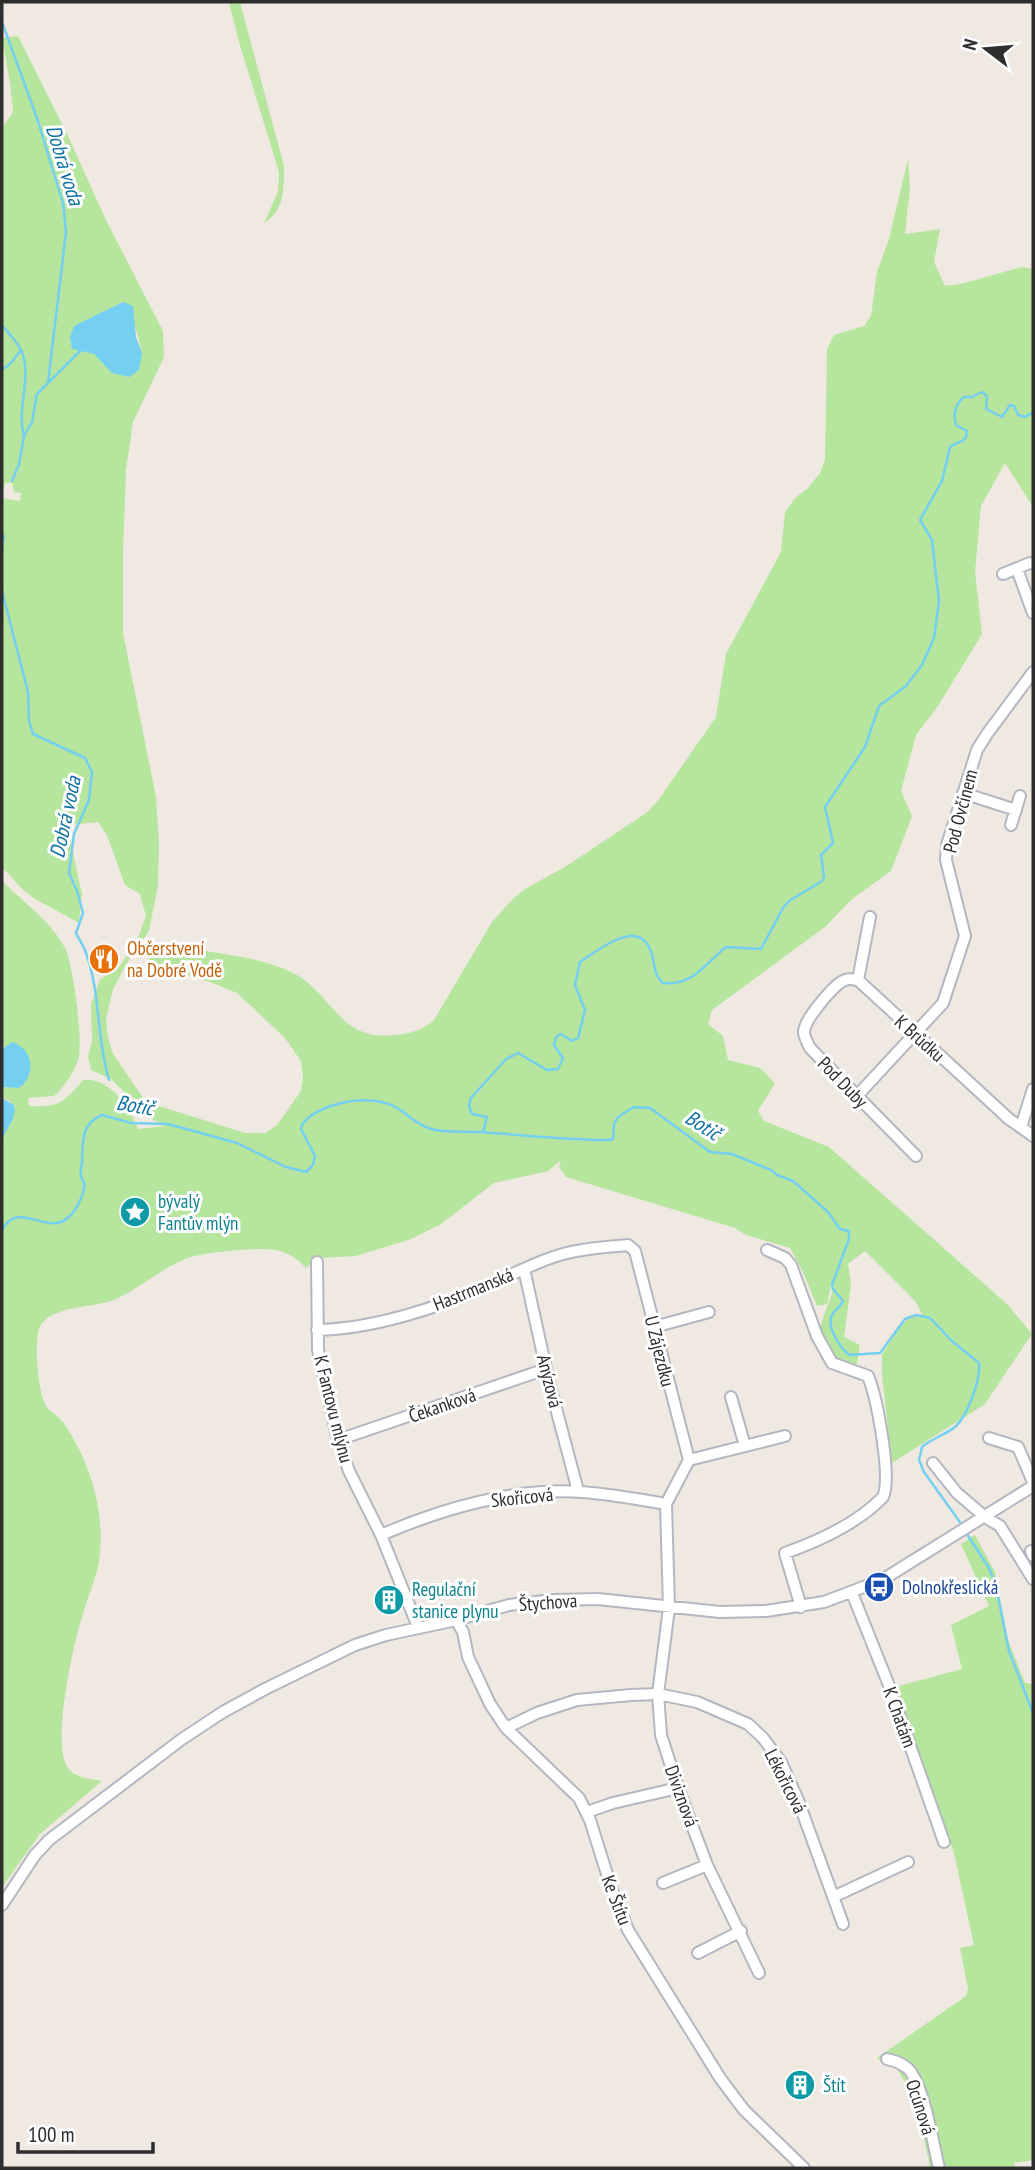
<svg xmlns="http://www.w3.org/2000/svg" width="1035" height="2170" viewBox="0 0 1035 2170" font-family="'PT Sans Narrow',sans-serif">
<rect width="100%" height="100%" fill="#efe9e1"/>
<path fill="#b6e59e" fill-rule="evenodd" d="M 229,2 L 240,2 L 284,166 C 284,187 285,211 264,223 L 278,192 L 279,172 L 239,42 Z
M 18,36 L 68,136 L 106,220 L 163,331 L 164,357 L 133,422 L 126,470 L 123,553 L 123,633 L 156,797 L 159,843 L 158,885 L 149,931 L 131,956 L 113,989 L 106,1020 L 108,1038 L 113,1054 L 146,1102 L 245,1133 L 265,1133 L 277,1125 L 301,1091 L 303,1077 L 301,1061 L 285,1038 L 237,993 L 210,982 L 153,965 L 149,961 L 151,954 L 165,942 C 207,955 255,953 295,974 C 334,995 339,1042 395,1035 C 409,1034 423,1030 434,1020 L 492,922 L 512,900 L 525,889 L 565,867 L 646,813 L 657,802 L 716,717 L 726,654 L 781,552 L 785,512 L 795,498 L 808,488 L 820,473 L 825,460 L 827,349 L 834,335 L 864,326 L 871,316 L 877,272 L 889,239 L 908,159 L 910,188 L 905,234 L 940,229 L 934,262 L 945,286 L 961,284 L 1022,267 L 1033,269 L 1033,507 L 1005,463 L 981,506 L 975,572 L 982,634 L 938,706 L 916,735 L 901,791 L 912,816 L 891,871 L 852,899 L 825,927 L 712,1010 L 708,1024 L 723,1036 L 728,1060 L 760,1068 L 775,1083 L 758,1111 L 764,1121 L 829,1147 L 1007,1304 L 1032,1334 L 985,1404 L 892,1463 L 882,1376 L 882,1354 L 899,1328 L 910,1317 L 922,1314 L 916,1302 L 865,1251 L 848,1264 L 851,1285 L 844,1337 L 860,1345 L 856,1368 L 842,1363 L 830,1353 L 820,1327 L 832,1293 L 831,1285 L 827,1304 L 817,1306 L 803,1272 L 790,1248 L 746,1235 L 735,1228 L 566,1177 L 559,1167 L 561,1160 L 548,1171 L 494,1183 L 441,1224 L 411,1239 L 356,1256 L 318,1258 L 306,1268 C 297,1258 288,1252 275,1250 C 257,1247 201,1252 185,1259 C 161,1269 140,1288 116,1299 C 95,1309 43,1304 38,1333 C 35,1349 38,1387 44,1402 C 47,1411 60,1416 65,1425 C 91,1464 106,1514 99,1561 C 96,1580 87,1598 82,1617 C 73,1645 51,1745 68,1768 C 75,1778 91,1779 102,1781 L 40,1834 L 2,1887 L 2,1139 L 15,1110 L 10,1101 L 2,1098 L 2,1087 L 18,1088 L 4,1046 L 2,1049 L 2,881 C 22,901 52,922 65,948 C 73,964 84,1044 78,1060 C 74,1073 64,1087 54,1096 L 28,1098 L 29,1106 C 58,1108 65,1102 83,1080 C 109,1077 130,1107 138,1129 L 165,1126 L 152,1119 L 111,1079 L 91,1070 L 88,1056 L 92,1042 L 91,1004 L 100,979 L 116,971 L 137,941 L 146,916 L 140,894 L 125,885 L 107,835 L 98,822 L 67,825 L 82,894 L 79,923 L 35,899 L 23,890 L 2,867 L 2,498 L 20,501 L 21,493 L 14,492 L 12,483 L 5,483 L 4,490 L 2,490 L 2,128 L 13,112 L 10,83 L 2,38 ZM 123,302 L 133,318 L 142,353 L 99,358 L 95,354 L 72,349 L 74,326 Z
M 975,1535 L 995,1572 L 1008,1640 L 1025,1683 L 1033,1684 L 1033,2160 L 1014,2163 L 1015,2168 L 930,2168 C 927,2147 911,2082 896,2069 C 892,2065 882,2062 877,2058 L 966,1996 L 968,1989 L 960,1948 L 974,1945 L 954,1853 L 895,1687 L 962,1669 L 951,1625 L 989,1606 L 961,1544 Z"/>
<path fill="#75cff0" d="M 123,302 L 133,306 L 136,337 L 142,353 L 139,370 L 129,377 L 112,373 L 94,354 L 72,349 L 70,337 L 74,326 Z
M 12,1042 C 32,1049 36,1070 23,1085 L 18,1088 L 2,1087 L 2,1049 Z
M 2,1098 L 14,1105 L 15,1110 L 13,1119 L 2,1139 Z"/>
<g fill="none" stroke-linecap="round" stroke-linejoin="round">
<path stroke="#75cff0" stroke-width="2.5" d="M 2,22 L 37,118 L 63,203 L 66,232 L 48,383 L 37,394 L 32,422 L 24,436 L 19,464 L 12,481
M 2,325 C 8,333 18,342 22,352 C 32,380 16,409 24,436
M 2,370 L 10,364 L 21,350
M 49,382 L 81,350
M 2,547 L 4,536
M 2,591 L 28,692 L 29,721 L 33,734 L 85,758 L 92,772 L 89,800 L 74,834 L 69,873 L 77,891 L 83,913 L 76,933 C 79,940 84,946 86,953 C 101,994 96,1038 109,1080
M 483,1132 L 487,1117 L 472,1114 L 469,1106 L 471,1098 L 506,1059 L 518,1053 L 547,1070 L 558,1069 L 563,1058 L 554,1045 L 556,1037 L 561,1034 L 572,1041 L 578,1038 L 585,1010 L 575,985 L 580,962 C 601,948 644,913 653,959 C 655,969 655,976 663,983 C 693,986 705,964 726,947 L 761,949 L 783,908 L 789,901 L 822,881 L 824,877 L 821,855 L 833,843 L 825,807 L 865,747 L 879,706 L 906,686 L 922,665 L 934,638 L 939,601 L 932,540 L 920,520 L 942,481 L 950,447 C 958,440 966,445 967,431 L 956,425 C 953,415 955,404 964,397 L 972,397 L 982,392 L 987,396 L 986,409 L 1002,417 L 1010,405 L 1014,406 L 1018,415 L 1024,417 L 1033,413
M 2,1230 C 21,1195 53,1247 76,1208 C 79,1203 84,1193 84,1187 C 85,1182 83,1182 81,1177 C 80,1172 82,1166 82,1161 C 83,1140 81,1124 102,1115 L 131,1123 L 167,1124 L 179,1127 L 237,1143 L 286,1167 L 306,1172 L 313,1165 L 315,1156 L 301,1129 L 302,1125 C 315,1106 353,1098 375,1101 C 404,1104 408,1122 431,1129 C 446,1133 464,1131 480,1132 C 523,1135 565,1140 608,1140 L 613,1139 L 614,1124 L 618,1117 L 634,1107 L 650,1108 L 710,1152 L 732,1154 L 771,1170 L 777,1175 L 793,1181 L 828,1212 L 840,1229 L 849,1231 L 849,1239 L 832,1285 L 833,1289 L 843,1301 C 840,1308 835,1309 832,1315 C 826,1327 840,1347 849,1355 L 880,1353 L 905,1319 L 916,1315 L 930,1318 L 952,1341 L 979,1363 C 981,1378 968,1415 956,1426 C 946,1435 932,1438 922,1447 L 919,1460 L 924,1472 L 962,1525
M 965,1531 L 989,1568 L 996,1586 L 1009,1651 L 1033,1713"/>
<g stroke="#b4b7c1" stroke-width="14">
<path id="minor" d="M 1017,569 L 1033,613
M 1003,574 L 1030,563
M 963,793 L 1016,810
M 1011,825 L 1020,796
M 870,917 L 858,980 L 1009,1119 L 1033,1136
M 858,980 C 851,979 847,978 841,982 C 831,989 804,1020 804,1032 C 804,1037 808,1044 810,1048 L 916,1156
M 856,1097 L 943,1003 L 965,936 L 946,860 L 947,845 L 977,750 L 987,734 L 1033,672
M 1021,1127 L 1033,1089
M 767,1250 L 785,1258 L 791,1265 L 817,1336 L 832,1363 L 868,1376 C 877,1398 892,1477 883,1497 C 857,1524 819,1541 785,1553 L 801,1607
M 317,1262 L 318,1350 L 338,1440 L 349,1471 L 381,1535 L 418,1627
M 524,1269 L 549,1382 L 578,1491
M 654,1327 L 709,1312
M 317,1330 C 372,1329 438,1308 489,1285 C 514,1274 537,1261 563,1254 C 584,1248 606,1247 628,1245 L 635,1251 L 689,1460 L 666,1504 L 669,1608 L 658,1694 L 661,1735 L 678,1788 L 707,1865 L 759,1973
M 731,1397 L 745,1446
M 989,1438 L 1018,1447 L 1033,1482
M 338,1440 L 546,1369
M 689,1460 L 785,1436
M 933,1463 L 957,1493 L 985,1517 L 1000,1526 L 1033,1579
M 381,1535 C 441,1509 515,1487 581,1492 C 610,1494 638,1499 666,1504
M 1031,1551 L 1033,1556
M 852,1593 L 888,1683 L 944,1842
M 456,1620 L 463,1632 L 468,1657 L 476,1674 L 490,1704 L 506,1728 L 579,1798 L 590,1820 L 613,1893 L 628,1930 L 720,2078 L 744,2110 L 804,2168
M 506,1728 L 537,1713 L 577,1700 L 631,1695 L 658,1694 L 697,1702 L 748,1724 L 763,1738 L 781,1762 L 798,1800 L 843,1924
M 587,1812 L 613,1803 L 678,1788
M 663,1883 L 707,1865
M 833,1897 L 908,1862
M 2,1905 L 35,1855 L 49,1840 L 182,1739 L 223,1712 L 265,1689 L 355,1645 L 386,1635 L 456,1620 L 509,1605 L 554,1600 L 598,1599 L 720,1612 L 766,1611 L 824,1602 L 882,1580 L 1033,1486
M 698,1953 L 741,1931
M 887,2059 C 896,2061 905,2064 911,2072 C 925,2092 933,2143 939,2168"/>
</g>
<use href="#minor" stroke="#fff" stroke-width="10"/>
</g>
<defs>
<g id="restaurant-disc" transform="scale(1.575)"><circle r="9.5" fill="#e8710a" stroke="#fff"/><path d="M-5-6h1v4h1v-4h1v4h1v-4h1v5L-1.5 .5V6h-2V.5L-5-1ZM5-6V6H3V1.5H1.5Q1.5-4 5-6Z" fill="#fff"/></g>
<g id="sight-disc" transform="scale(1.575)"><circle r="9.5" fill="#0f9aa8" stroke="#fff"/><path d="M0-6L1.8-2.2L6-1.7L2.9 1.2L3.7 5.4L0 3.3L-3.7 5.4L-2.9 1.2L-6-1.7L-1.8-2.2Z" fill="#fff"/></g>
<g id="bus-disc" transform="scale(1.575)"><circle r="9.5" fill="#1a4fb4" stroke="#fff"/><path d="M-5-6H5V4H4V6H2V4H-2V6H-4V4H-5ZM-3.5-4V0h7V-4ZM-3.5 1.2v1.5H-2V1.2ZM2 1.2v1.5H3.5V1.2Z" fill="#fff"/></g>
<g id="building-disc" transform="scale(1.575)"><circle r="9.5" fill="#0f9aa8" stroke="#fff"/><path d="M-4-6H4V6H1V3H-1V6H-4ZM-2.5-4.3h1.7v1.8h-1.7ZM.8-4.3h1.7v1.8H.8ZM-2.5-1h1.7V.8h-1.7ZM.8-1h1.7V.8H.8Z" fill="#fff"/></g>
</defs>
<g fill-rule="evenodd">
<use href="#restaurant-disc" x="104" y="959"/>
<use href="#sight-disc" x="135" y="1212"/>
<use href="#bus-disc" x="879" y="1587"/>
<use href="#building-disc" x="389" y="1600"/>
<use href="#building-disc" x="800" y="2085"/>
</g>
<g text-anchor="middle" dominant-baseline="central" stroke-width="6" stroke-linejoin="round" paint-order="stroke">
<g font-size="19" fill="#2e2e2e" stroke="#fff">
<text transform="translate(960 811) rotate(-75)">Pod Ovčínem</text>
<text transform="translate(920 1038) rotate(42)">K Brůdku</text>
<text transform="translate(843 1082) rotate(46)">Pod Duby</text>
<text transform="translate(473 1289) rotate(-22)">Hastrmanská</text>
<text transform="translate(660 1351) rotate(76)">U Zájezdku</text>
<text transform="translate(550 1381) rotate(76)">Anýzová</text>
<text transform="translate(442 1405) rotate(-19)">Čekanková</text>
<text transform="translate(334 1409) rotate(76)">K Fantovu mlýnu</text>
<text transform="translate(522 1497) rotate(-6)">Skořicová</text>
<text transform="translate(548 1602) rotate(-4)">Štychova</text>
<text transform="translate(900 1717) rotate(70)">K Chatám</text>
<text transform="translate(786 1781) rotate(63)">Lékořicová</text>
<text transform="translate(682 1796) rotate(70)">Diviznová</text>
<text transform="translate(617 1900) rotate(69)">Ke Štítu</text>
<text transform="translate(921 2107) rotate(72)">Ocúnová</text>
</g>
<g font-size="19" fill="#c56008" stroke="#fff" text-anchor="start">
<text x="127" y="948">Občerstvení<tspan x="127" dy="22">na Dobré Vodě</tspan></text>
</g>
<g font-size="19" fill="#0d838f" stroke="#fff" text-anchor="start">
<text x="158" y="1201">bývalý<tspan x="158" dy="22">Fantův mlýn</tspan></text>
<text x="412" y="1589">Regulační<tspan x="412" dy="22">stanice plynu</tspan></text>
<text x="823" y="2085">Štít</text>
</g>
<g font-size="19" fill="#164399" stroke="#fff" text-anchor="start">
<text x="902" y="1587">Dolnokřeslická</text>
</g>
<g font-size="21" font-style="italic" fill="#0d6fa3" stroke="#fff">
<text transform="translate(65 165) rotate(73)">Dobrá voda</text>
<text transform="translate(65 817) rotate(-78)">Dobrá voda</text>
<text transform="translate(135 1105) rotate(10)">Botič</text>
<text transform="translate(703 1125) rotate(32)">Botič</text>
</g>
</g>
<rect width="1035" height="2170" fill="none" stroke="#2e2e2e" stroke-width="7"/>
<g transform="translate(986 49) rotate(286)" stroke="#ffffff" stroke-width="5" paint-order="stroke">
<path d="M0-5L12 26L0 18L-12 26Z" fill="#2e2e2e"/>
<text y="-10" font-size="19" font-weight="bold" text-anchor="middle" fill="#2e2e2e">N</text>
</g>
<path d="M18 2142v10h135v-10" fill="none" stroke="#2e2e2e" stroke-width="3.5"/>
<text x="28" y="2142" font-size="21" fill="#2e2e2e" stroke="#ffffff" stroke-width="5" paint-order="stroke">100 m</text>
</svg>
